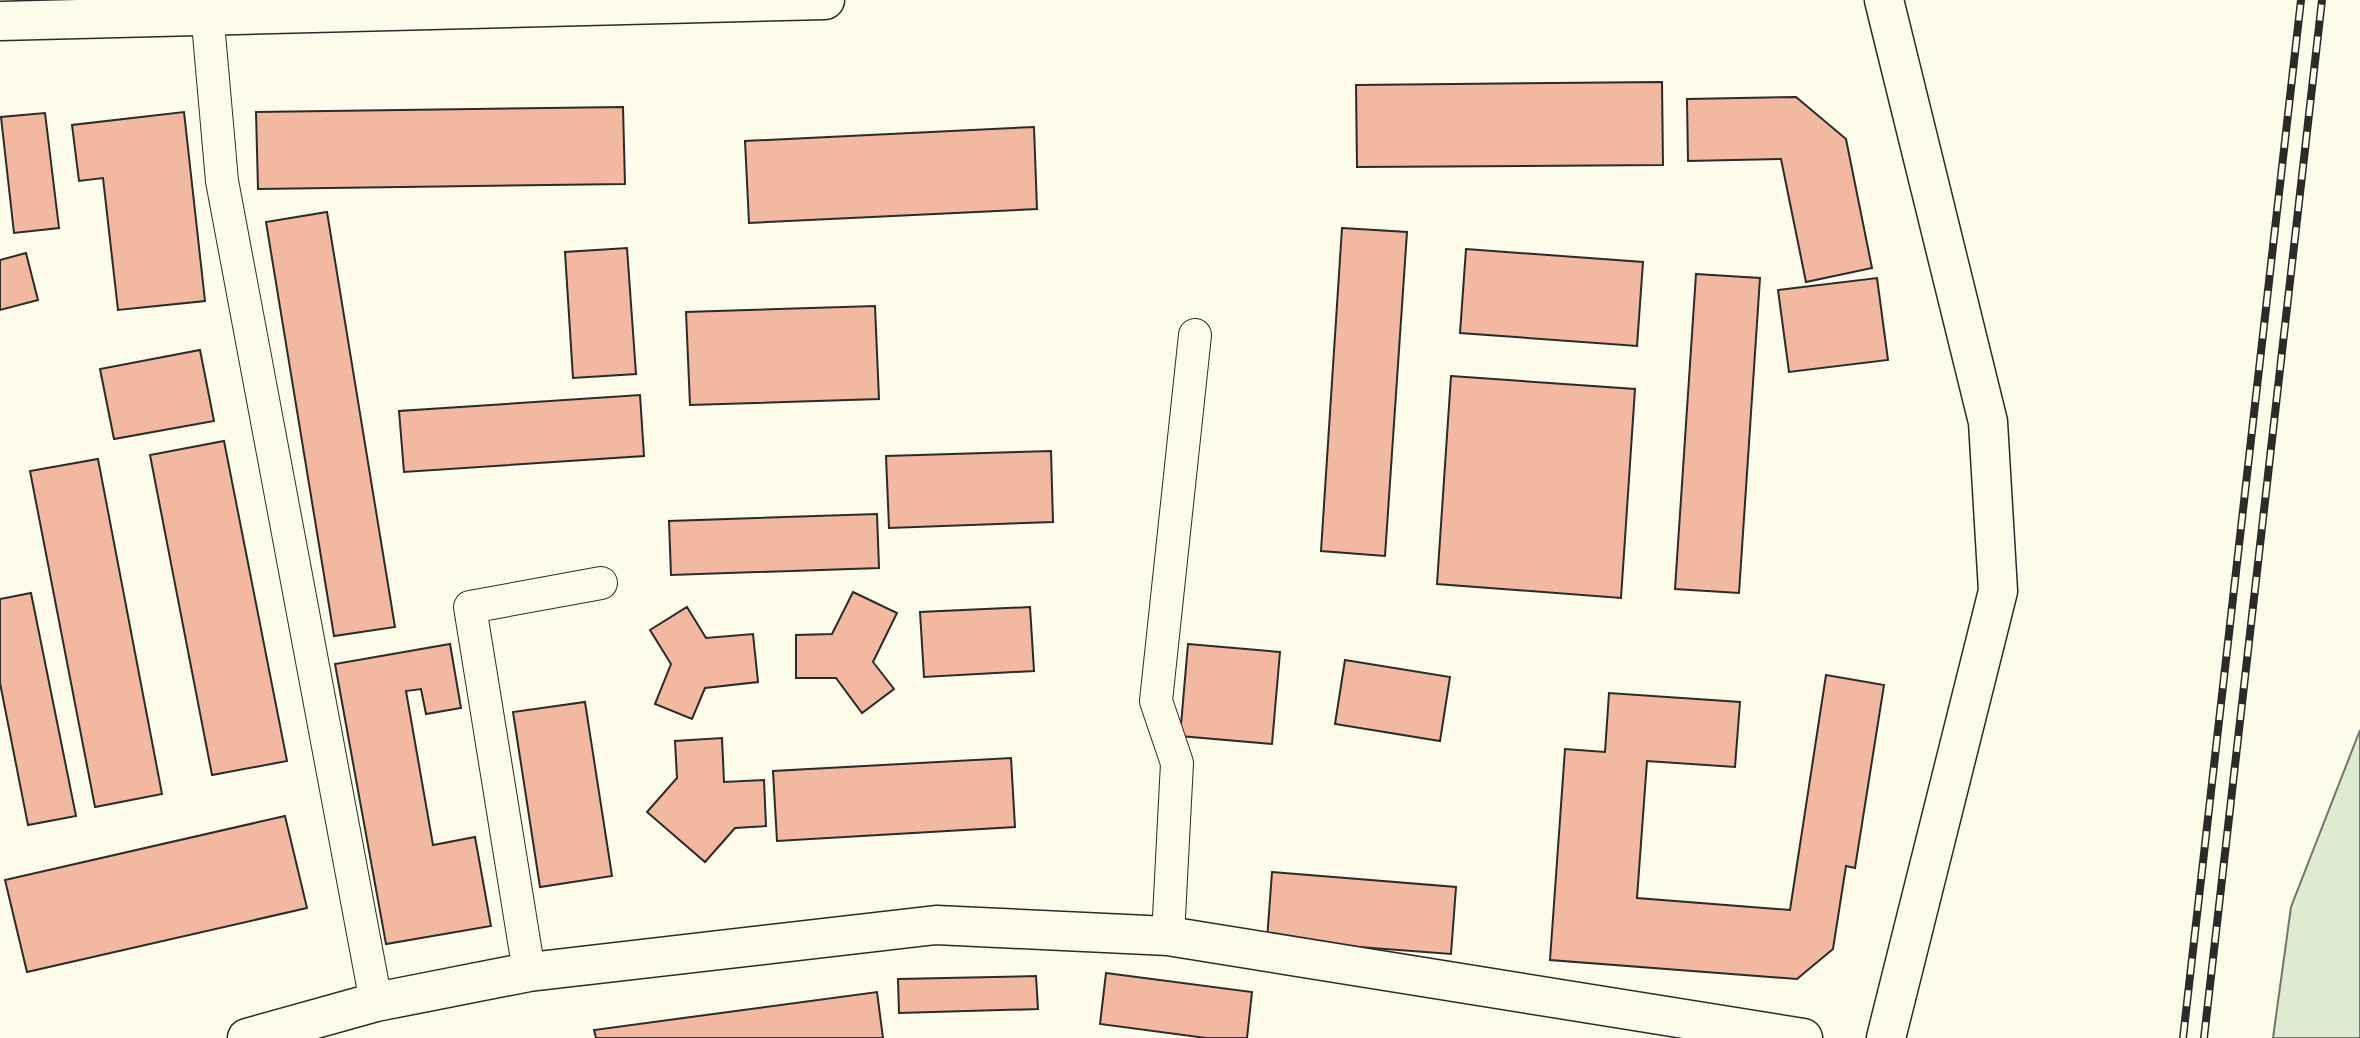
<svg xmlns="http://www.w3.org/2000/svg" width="2360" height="1038" viewBox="0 0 2360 1038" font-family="'Varela Round',sans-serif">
<rect width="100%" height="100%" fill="#fdfbea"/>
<path fill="#deebd1" stroke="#74746e" stroke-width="2" d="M 2360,730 L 2360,1038 L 2273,1038 L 2291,907 Z"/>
<path fill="#f2b8a0" stroke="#2b2b2b" stroke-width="2" d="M 1662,82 L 1663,165 L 1357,167 L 1356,85 Z
M 1796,97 L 1846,139 L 1872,268 L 1806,282 L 1781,159 L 1688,161 L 1687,99 Z
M 623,107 L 625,184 L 258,189 L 256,112 Z
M 184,112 L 205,301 L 118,310 L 103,178 L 79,181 L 72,125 Z
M 45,113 L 59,228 L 14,233 L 1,117 Z
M 1034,127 L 1037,209 L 749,223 L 745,141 Z
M 327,212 L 395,627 L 334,636 L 266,222 Z
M 1342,228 L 1407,232 L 1385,556 L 1321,551 Z
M 627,248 L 636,374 L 573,378 L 565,252 Z
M 1466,249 L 1643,262 L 1637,346 L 1460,333 Z
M 26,253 L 38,300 L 0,310 L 0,260 Z
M 1696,274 L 1760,278 L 1739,593 L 1675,589 Z
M 1877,278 L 1888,360 L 1789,372 L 1778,290 Z
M 875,306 L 879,399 L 690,405 L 686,312 Z
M 200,350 L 214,421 L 114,439 L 100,369 Z
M 1451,376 L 1635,389 L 1621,598 L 1437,584 Z
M 640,395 L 644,456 L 404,472 L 399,411 Z
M 224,441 L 287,761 L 212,775 L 150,455 Z
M 1051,451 L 1053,522 L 889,528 L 886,456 Z
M 98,459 L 162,794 L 95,807 L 30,471 Z
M 877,514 L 879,568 L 671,575 L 669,521 Z
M 853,592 L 897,613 L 873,662 L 894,689 L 862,713 L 836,678 L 796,678 L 796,635 L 832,634 Z
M 31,593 L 76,816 L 28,825 L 0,683 L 0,599 Z
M 687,607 L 706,638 L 753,634 L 758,682 L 705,688 L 692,719 L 655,704 L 671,664 L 650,630 Z
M 1030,607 L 1034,671 L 924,677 L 920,612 Z
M 450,644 L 461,708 L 426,714 L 421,689 L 406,691 L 433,845 L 475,837 L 491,926 L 386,944 L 335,664 Z
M 1188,644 L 1280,652 L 1272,744 L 1180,736 Z
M 1345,660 L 1450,677 L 1440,741 L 1335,724 Z
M 1826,675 L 1884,685 L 1855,868 L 1846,866 L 1833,949 L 1797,979 L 1550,960 L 1565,749 L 1605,752 L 1609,693 L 1740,702 L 1735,767 L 1647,761 L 1637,898 L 1790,910 Z
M 585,702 L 612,876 L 540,887 L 513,712 Z
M 722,738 L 724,782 L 764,780 L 766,826 L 735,828 L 705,862 L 647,812 L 677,778 L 675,741 Z
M 1011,758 L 1015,827 L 777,841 L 773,771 Z
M 285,816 L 307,908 L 27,972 L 5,880 Z
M 1272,872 L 1456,887 L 1451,954 L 1267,940 Z
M 1106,973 L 1252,992 L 1247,1038 L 1206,1038 L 1100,1024 Z
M 1036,976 L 1038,1009 L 899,1013 L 898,979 Z
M 877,992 L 883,1038 L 596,1038 L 594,1030 Z"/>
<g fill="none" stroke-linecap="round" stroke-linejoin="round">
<g stroke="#2b2b2b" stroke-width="34">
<path id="street" d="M 206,0 L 222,181 L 376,1002
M 1168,936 L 1177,763 L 1156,701 L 1195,335
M 529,972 L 470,607 L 601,583"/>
</g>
<g stroke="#2b2b2b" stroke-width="41">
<path id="secondary" d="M 0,21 L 825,0
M 247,1038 L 376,1002 L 529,972 L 936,925 L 1168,936 L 1803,1038"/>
</g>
<g stroke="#2b2b2b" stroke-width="41">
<path id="primary" d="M 1884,0 L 1988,422 L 1998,591 L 1886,1038"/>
</g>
<use href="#street" stroke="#fdfbea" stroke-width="32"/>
<use href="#secondary" stroke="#fdfbea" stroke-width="38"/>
<use href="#primary" stroke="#fdfbea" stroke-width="38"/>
<g stroke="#2b2b2b" stroke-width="8">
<path id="rail" d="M 2183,1038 L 2301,0
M 2204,1038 L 2322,0"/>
</g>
<use href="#rail" stroke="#fdfbea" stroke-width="5" stroke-dasharray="16" stroke-linecap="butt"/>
</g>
</svg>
